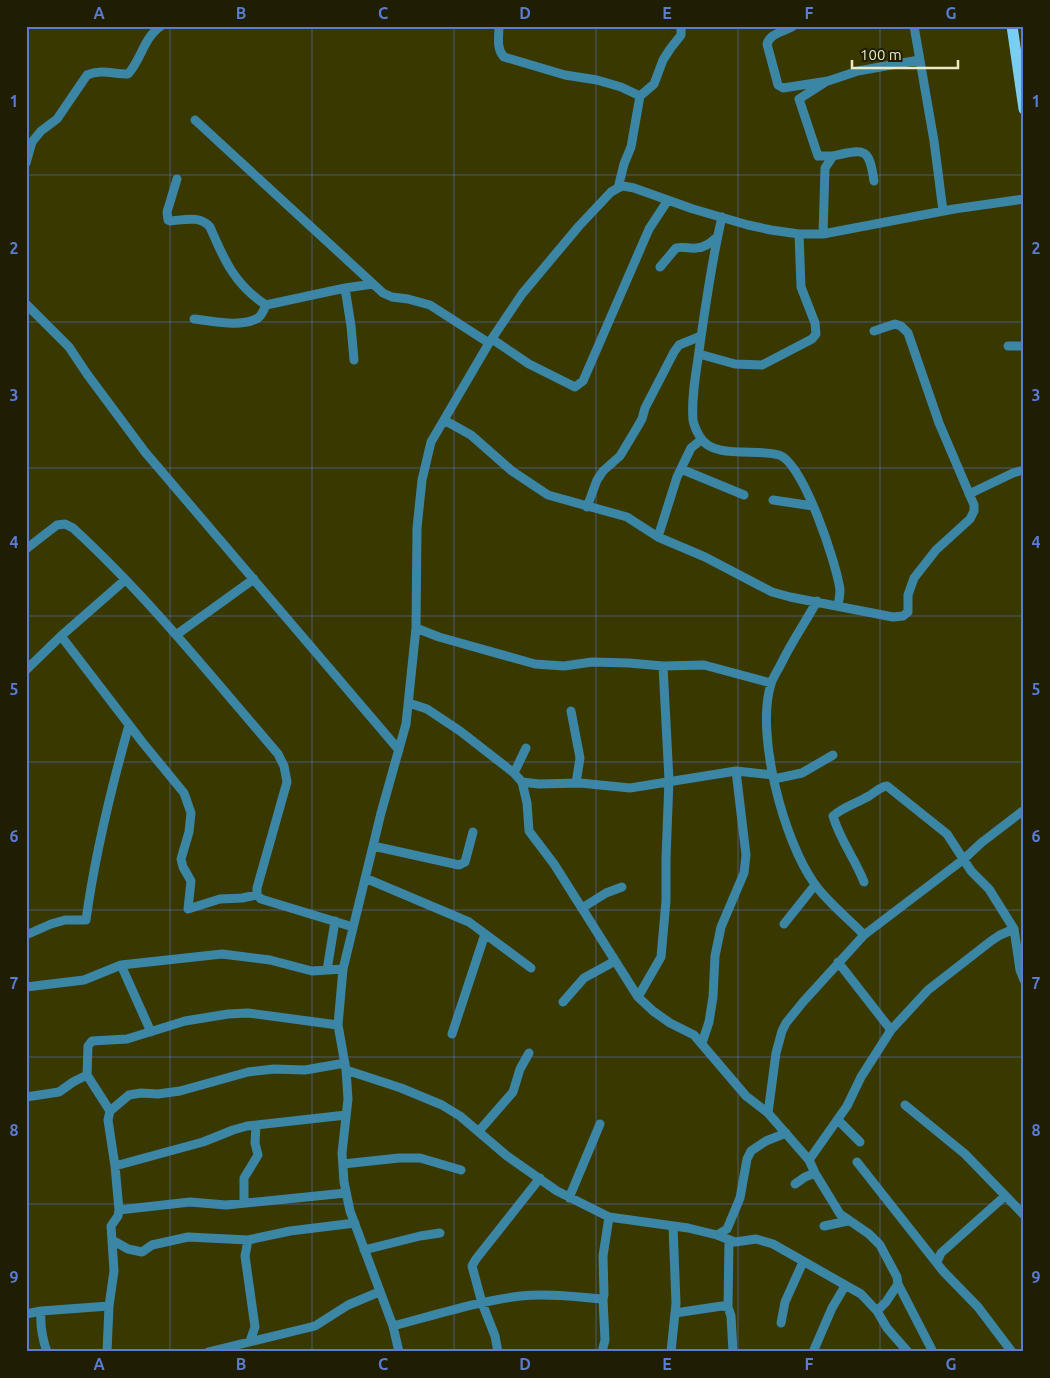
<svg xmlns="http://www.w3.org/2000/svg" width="1050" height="1378" viewBox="0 0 1050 1378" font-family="Ubuntu,sans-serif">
<rect width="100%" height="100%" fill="#393800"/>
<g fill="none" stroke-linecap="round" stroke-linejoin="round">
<path stroke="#3b86a5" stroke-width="9" d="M 499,26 C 499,36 496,49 504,57 L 565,75 L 597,80 L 621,87 L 640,96
M 793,26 C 784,32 770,33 767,44 L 778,85 L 783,88 L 828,81 L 858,71 L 919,60
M 914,26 L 934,141 L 943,211
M 195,120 L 383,293 L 392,297 L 408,299 L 430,305 L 489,343
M 833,156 C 865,149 869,147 874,181
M 26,163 L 32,142 L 41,131 L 57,119 L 87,75 C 101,69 113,74 128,74 C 141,60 144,37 161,26
M 177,179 L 167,212 L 168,220 L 170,221 C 184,220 200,215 210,227 C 224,260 235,285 266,305 L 345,288 L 373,284
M 618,188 L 624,164 L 631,147 L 640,96 L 654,84 L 663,60 L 670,49 L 681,35 L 681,26
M 722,217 C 712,259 706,302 700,344 C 697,369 691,395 693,420 C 694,426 697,432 700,437 C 713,460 758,448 779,455 C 803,462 837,565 840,590 C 840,595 839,600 838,605
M 823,234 L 825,168 L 833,156 L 818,156 L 799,99 L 824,83
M 660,267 L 676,248 C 683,246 689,249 696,248 C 705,248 711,242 717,237
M 345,288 L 351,326 L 354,360
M 26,304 L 69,347 L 87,374 L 145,452 L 399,750
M 194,319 C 213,321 241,328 258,318 C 262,315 264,310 266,305
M 492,339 L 529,364 L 575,387 L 583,381 L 649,229 L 668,200
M 1008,346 L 1024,346
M 699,354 L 735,364 L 762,365 L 812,339 L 816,334 L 815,323 L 801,287 L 799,234
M 444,420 L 471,435 L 512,471 L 548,495 L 627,517 L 658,537 L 705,557 L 772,592 L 790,597 L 893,617 L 903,616 L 908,612 L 908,595 L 914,578 L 936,550 L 970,519 L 974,511 L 974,505 L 939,423 L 908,333 L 901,326 L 895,324 L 874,331
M 681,469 L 744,495
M 969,494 L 1013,473 L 1024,470
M 773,500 L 813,506
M 587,507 L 597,480 L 603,471 L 620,456 L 635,431 L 642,419 L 645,408 L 674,352 L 679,345 L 701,336
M 658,537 L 677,477 L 691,448 L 701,440
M 26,549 L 57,525 L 65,524 L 73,528 C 148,597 212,677 278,754 L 284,766 L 287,782 L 257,888 L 257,895 L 261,899 L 353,927
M 817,601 C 805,623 792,641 781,664 C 778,670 773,677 771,684 C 755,734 784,841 814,883 C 825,900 850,920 864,935
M 416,628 L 439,637 L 535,664 L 564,666 L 592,662 L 629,663 L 663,666 L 704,665 L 771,683
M 176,635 L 254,579
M 61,636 L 143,743 L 184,793 L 191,813 L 189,832 L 181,859 L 183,867 L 191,881 L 188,909 L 220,899 L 242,898 L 257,895
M 26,670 L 61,636 L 125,580
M 409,703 L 427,709 L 460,731 L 514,773 L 522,782 L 527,803 L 529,831 L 554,864 L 638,997 L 653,1011 L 670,1023 L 694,1035 L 746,1096 L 768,1113 L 809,1160 L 815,1173 L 840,1214 L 869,1234 L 880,1245 L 897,1277 L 898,1284 L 933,1352
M 571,711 L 580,758 L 576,783
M 514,773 L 526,748
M 774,779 L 802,773 L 833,755
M 522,782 L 539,784 L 580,783 L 630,788 L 736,771 L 773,775
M 373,846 L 459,865 L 465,862 L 473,832
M 365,878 L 469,922 L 531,968
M 864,882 C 855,859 840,840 833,816 C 843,807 857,803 869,796 C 875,792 880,787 887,786 L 947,834 L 971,871 L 989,889 L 1014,929 L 1020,970 L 1024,980
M 582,908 L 606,893 L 622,887
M 784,924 L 815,885
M 26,935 L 51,924 L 65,920 L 86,920 C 95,854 111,789 129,725
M 838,962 L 891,1030
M 121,965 L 151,1032
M 327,970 L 335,921
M 26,987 L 84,980 L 121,965 L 222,954 L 270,960 L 312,971 L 343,969
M 638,997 L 661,957 L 666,901 L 666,858 L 669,780 L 663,666
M 563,1002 L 584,978 L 615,961
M 452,1034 L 485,934
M 702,1043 L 709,1022 L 713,997 L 715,956 L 721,927 L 744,873 L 746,855 L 736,771
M 346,1070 L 401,1088 L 442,1105 L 460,1116 L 507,1156 L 557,1191 L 609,1217 L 688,1228 L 717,1235 L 735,1242 L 756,1239 L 773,1244 L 861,1294 L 877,1311 L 887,1328 L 908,1352
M 26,1097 L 59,1092 L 73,1082 L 87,1075
M 905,1105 L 965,1154 L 1024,1215
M 110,1111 L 87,1075 L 88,1046 L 92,1041 L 127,1039 L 185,1021 L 228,1014 L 248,1013 L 338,1025
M 768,1113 L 776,1053 L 782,1031 L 786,1023 L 803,1002 L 864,935 L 964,859 L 981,843 L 1024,810
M 838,1120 L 860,1142
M 479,1131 L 513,1092 L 520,1069 L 529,1053
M 809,1160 L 847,1106 L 861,1077 L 891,1030 L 928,990 L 991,941 L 1000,935 L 1014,929
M 857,1162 L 943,1271 L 978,1307 L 1012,1352
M 343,1164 L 399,1158 L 420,1158 L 461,1170
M 115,1166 L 203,1142 L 233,1130 L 247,1126 L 346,1115
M 795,1184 L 805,1177 L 815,1173
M 569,1198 L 600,1124
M 244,1203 L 244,1178 L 258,1155 L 255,1143 L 256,1126
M 119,1210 L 190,1202 L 226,1205 L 346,1193
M 824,1226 L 848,1221
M 717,1235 L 727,1229 L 740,1198 L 747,1159 L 751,1151 L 766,1141 L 786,1133
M 112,1240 L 128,1249 L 142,1252 L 152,1245 L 188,1237 L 248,1240 L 290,1231 L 355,1223
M 248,1240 L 245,1256 L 255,1327 L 250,1341
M 729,1241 L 728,1307 L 731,1316 L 733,1352
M 364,1250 L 420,1236 L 440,1233
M 937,1262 L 941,1253 L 1005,1196
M 41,1311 C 40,1325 42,1338 47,1352
M 877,1311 L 886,1302 L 898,1284
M 675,1313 L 722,1306 L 728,1307
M 26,1314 L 41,1311 L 109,1306
M 781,1323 L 785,1302 L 803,1262
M 393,1326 C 435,1315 478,1301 521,1296 C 548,1293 576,1297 603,1299
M 107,1352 L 109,1306 L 114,1271 L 111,1226 L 118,1216 L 119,1210 L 115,1166 L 108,1120 L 110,1111 L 129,1095 L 141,1093 L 158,1094 L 180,1091 L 248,1072 L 274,1069 L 305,1070 L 345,1063
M 208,1352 L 315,1326 L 348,1305 L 379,1292
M 399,1352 L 393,1326 L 350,1211 L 344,1182 L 342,1153 L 348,1099 L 346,1070 L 338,1025 L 343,969 L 381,813 L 406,724 L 416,628 L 417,528 L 422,480 L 431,442 L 489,343 L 522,294 L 579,226 L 611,192 L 618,188 L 623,186 L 634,188 L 693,209 L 748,225 L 771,230 L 799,234 L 823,234 L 954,209 L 1024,199
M 498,1352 L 495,1336 L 482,1303 L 472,1266 L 476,1259 L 540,1178
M 602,1352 L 605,1340 L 603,1299 L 604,1295 L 603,1256 L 609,1217
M 671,1352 L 676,1303 L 673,1226
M 813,1352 L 832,1308 L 845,1286"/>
<path stroke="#78cff5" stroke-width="11" d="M 1012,26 L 1024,109"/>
</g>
<path fill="none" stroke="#5a7cd3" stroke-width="1" stroke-opacity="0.55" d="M 170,26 L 170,1352M 312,26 L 312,1352M 454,26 L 454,1352M 596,26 L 596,1352M 738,26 L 738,1352M 880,26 L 880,1352M 26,175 L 1024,175M 26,322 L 1024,322M 26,468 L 1024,468M 26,616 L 1024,616M 26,762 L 1024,762M 26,910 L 1024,910M 26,1057 L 1024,1057M 26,1204 L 1024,1204"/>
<rect width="1050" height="1378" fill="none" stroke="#1f1e02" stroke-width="55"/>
<path d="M852 60v8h106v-8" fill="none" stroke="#e9e9c6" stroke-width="2.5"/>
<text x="860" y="60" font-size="15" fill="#e9e9c6" stroke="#1f1e02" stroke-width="4" paint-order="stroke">100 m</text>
<rect x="28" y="28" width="994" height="1322" fill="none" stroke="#5a7cd3" stroke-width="2"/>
<g font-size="16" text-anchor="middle" font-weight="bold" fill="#5a7cd3">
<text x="99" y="19">A</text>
<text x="241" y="19">B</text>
<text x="383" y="19">C</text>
<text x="525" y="19">D</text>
<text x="667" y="19">E</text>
<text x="809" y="19">F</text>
<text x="951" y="19">G</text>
<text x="14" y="107">1</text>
<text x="1036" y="107">1</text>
<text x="14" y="254">2</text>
<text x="1036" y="254">2</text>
<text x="14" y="401">3</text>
<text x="1036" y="401">3</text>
<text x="14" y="548">4</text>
<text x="1036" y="548">4</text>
<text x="14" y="695">5</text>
<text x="1036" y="695">5</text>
<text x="14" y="842">6</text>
<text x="1036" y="842">6</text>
<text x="14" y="989">7</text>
<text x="1036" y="989">7</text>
<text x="14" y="1136">8</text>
<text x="1036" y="1136">8</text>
<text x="14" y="1283">9</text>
<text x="1036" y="1283">9</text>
<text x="99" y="1370">A</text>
<text x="241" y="1370">B</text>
<text x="383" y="1370">C</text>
<text x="525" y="1370">D</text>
<text x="667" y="1370">E</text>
<text x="809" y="1370">F</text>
<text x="951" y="1370">G</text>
</g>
</svg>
